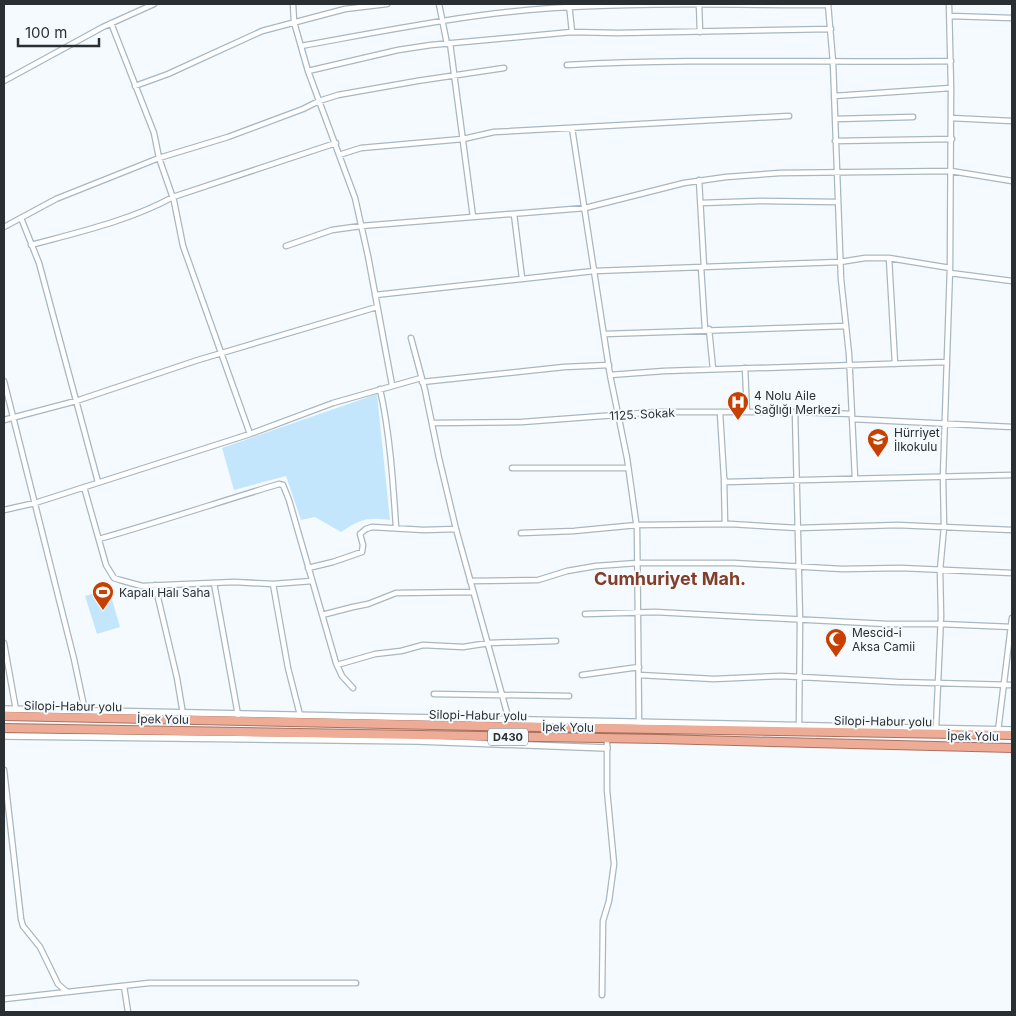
<svg xmlns="http://www.w3.org/2000/svg" width="1016" height="1016" viewBox="0 0 1016 1016" font-family="Inter,sans-serif">
<rect width="100%" height="100%" fill="#f4fafe"/>
<path fill="#c4e6fc" d="M 377,394 L 390,520 C 366,517 361,519 341,532 L 315,517 L 301,520 L 286,476 L 234,490 L 222,448 Z
M 109,589 L 120,627 L 97,634 L 85,596 Z"/>
<g fill="none" stroke-linecap="round" stroke-linejoin="round">
<g stroke="#a8b7c1" stroke-width="7">
<path id="minor" d="M 293,4 L 294,22 L 308,71 L 355,198 L 368,256 L 392,385
M 439,4 L 447,44
M 569,4 L 572,32
M 699,4 L 700,32
M 828,4 L 833,62 L 841,279 L 849,354 L 855,478
M 950,16 L 1012,18
M 111,23 L 154,133 L 159,158 L 174,201 L 183,246 L 250,434
M 450,43 L 473,217
M 301,46 C 384,31 467,14 552,8 C 643,2 736,5 828,5
M 567,65 C 695,58 823,63 951,61
M 308,71 L 398,50 L 431,45 L 572,32 L 618,33 L 831,29
M 4,81 L 103,27 L 154,4
M 135,86 L 168,74 L 262,31 L 345,9 L 387,4
M 834,96 L 951,88
M 951,118 L 1012,121
M 835,119 L 913,117
M 572,128 L 610,375 L 627,458 L 637,529 L 639,722
M 835,141 L 952,139
M 339,155 L 361,148 L 463,139 L 494,132 L 789,116
M 699,180 L 704,267
M 701,203 L 760,201 L 837,202
M 514,214 L 522,278
M 21,218 L 39,263 L 98,482
M 4,227 L 56,199 L 159,158 L 228,137 L 303,109 L 319,101 L 338,95 L 417,81 L 504,68
M 31,245 C 79,232 129,221 173,197 L 336,143
M 286,246 L 332,230 L 361,226 L 585,208 L 684,183 L 726,177 L 780,173 L 951,171 L 1012,181
M 889,258 L 895,364
M 701,267 L 705,329
M 950,273 L 1012,281
M 375,295 L 594,271 L 840,262 L 865,258 L 889,258 L 950,268
M 709,329 L 713,369
M 605,334 L 846,326
M 411,338 L 425,390 L 439,458 L 456,529 L 509,720
M 745,368 L 747,412
M 610,375 L 664,371 L 947,362
M 4,381 L 74,659 L 85,711
M 422,382 L 564,367 L 609,365
M 380,389 C 390,434 393,481 396,527
M 795,412 L 800,619 L 799,725
M 720,413 L 724,478 L 726,482 L 1012,475
M 852,419 L 1012,427
M 4,420 L 76,401 L 198,360 L 377,307
M 432,423 L 522,422 L 656,412 L 795,412 L 852,414
M 512,468 L 628,468
M 724,480 L 725,524
M 84,487 L 106,565 L 114,578 L 120,580 L 142,586 L 234,582 L 273,584 L 312,581
M 4,510 L 35,503 L 250,434 L 333,403 L 421,378
M 521,533 L 574,531 L 637,525 L 730,524 L 798,528 L 897,525 L 1012,530
M 99,539 C 159,522 219,502 279,484 L 283,485 L 289,500 L 336,663 L 342,676 L 353,688
M 308,568 L 333,562 L 362,552 L 363,545 L 360,534 L 366,529 L 372,527 L 424,530 L 456,529
M 470,581 L 538,580 L 567,571 L 596,566 L 637,563 L 734,563 L 842,569 L 901,568 L 1012,573
M 214,583 L 238,715
M 273,584 L 288,668 L 300,715
M 155,585 L 177,678 L 183,714
M 585,614 L 655,612 L 887,624 L 940,624 L 1012,627
M 322,615 L 353,607 L 368,604 L 396,593 L 473,592
M 4,643 L 16,710
M 337,665 L 375,654 L 401,651 L 423,645 L 463,647 L 489,643 L 556,641
M 582,675 L 639,667
M 639,675 L 714,679 L 781,676 L 897,682 L 1012,685
M 434,694 L 569,696
M 936,728 L 941,616 L 940,570 L 944,527 L 943,476 L 950,268 L 951,88 L 949,4
M 998,731 L 1012,618
M 4,770 L 21,919 L 23,926 L 40,947 L 58,984 L 67,992
M 124,986 L 128,1012
M 602,995 L 603,921 L 609,901 L 614,864 L 607,790 L 607,738
M 4,999 L 149,983 L 356,983"/>
</g>
<g stroke="#a8b7c1" stroke-width="8">
<path id="tertiary" d="M 4,709 L 1012,730
M 4,736 L 418,741 L 607,748"/>
</g>
<g stroke="#a67362" stroke-width="10">
<path id="trunk" d="M 4,716 L 480,726 L 1012,735
M 4,728 L 659,739 L 1012,748"/>
</g>
<use href="#minor" stroke="#fff" stroke-width="4.5"/>
<use href="#tertiary" stroke="#fff" stroke-width="5.5"/>
<use href="#trunk" stroke="#eeac96" stroke-width="8"/>
</g>
<defs>
<g id="hospital-pin" transform="scale(1.125)"><path d="M0 17L-7.5 6A9.5 9.5 0 1 1 7.5 6Z" fill="#c74002" stroke="#f4fafe"/><path d="M-5-5h3v3.5h4V-5h3V5h-3V1.5h-4V5h-3Z" fill="#fff"/></g>
<g id="school-pin" transform="scale(1.125)"><path d="M0 17L-7.5 6A9.5 9.5 0 1 1 7.5 6Z" fill="#c74002" stroke="#f4fafe"/><path d="M0-5L7-2L0 1L-7-2ZM-4 1L0 2.5L4 1V4Q0 6-4 4Z" fill="#fff"/></g>
<g id="stadium-pin" transform="scale(1.125)"><path d="M0 17L-7.5 6A9.5 9.5 0 1 1 7.5 6Z" fill="#c74002" stroke="#f4fafe"/><path d="M0-5a6.5 5 0 1 0 0 10a6.5 5 0 1 0 0-10ZM-3.5-1.8h7v3.6h-7Z" fill="#fff"/></g>
<g id="mosque-pin" transform="scale(1.125)"><path d="M0 17L-7.5 6A9.5 9.5 0 1 1 7.5 6Z" fill="#c74002" stroke="#f4fafe"/><path d="M3.5-4.9A6 6 0 1 0 3.5 4.9A5 5 0 1 1 3.5-4.9Z" fill="#fff"/></g>
</defs>
<g fill-rule="evenodd">
<use href="#hospital-pin" x="738" y="402"/>
<use href="#school-pin" x="878" y="439"/>
<use href="#stadium-pin" x="103" y="592"/>
<use href="#mosque-pin" x="836" y="639"/>
</g>
<g text-anchor="middle" dominant-baseline="central" stroke-width="4" stroke-linejoin="round" paint-order="stroke">
<rect fill="#f4fafe" stroke="#666c70" stroke-width="1" x="488" y="728.5" width="40" height="17" rx="4"/>
<g font-size="11" font-weight="bold" fill="#292f33">
<text x="508" y="737">D430</text>
</g>
<g font-size="12" fill="#292f33" stroke="#f4fafe" text-anchor="start">
<text x="754" y="395">4 Nolu Aile<tspan x="754" dy="14">Sağlığı Merkezi</tspan></text>
<text x="894" y="432">Hürriyet<tspan x="894" dy="14">İlkokulu</tspan></text>
<text x="119" y="592">Kapalı Halı Saha</text>
<text x="852" y="632">Mescid-i<tspan x="852" dy="14">Aksa Camii</tspan></text>
</g>
<g font-size="12" fill="#292f33" stroke="#f4fafe">
<text transform="translate(642 414) rotate(-3)">1125. Sokak</text>
<text transform="translate(73 706) rotate(1)">Silopi-Habur yolu</text>
<text transform="translate(478 715) rotate(1)">Silopi-Habur yolu</text>
<text transform="translate(163 719) rotate(1)">İpek Yolu</text>
<text transform="translate(883 721) rotate(1)">Silopi-Habur yolu</text>
<text transform="translate(568 727) rotate(1)">İpek Yolu</text>
<text transform="translate(973 736) rotate(1)">İpek Yolu</text>
</g>
<g font-size="18" font-weight="bold" fill="#823e28" stroke="#f4fafe">
<text x="670" y="578">Cumhuriyet Mah.</text>
</g>
</g>
<rect width="1016" height="1016" fill="none" stroke="#292f33" stroke-width="10"/>
<path d="M18 38v8h81v-8" fill="none" stroke="#292f33" stroke-width="2.5"/>
<text x="25" y="38" font-size="15" fill="#292f33" stroke="#f4fafe" stroke-width="4" paint-order="stroke">100 m</text>
</svg>
